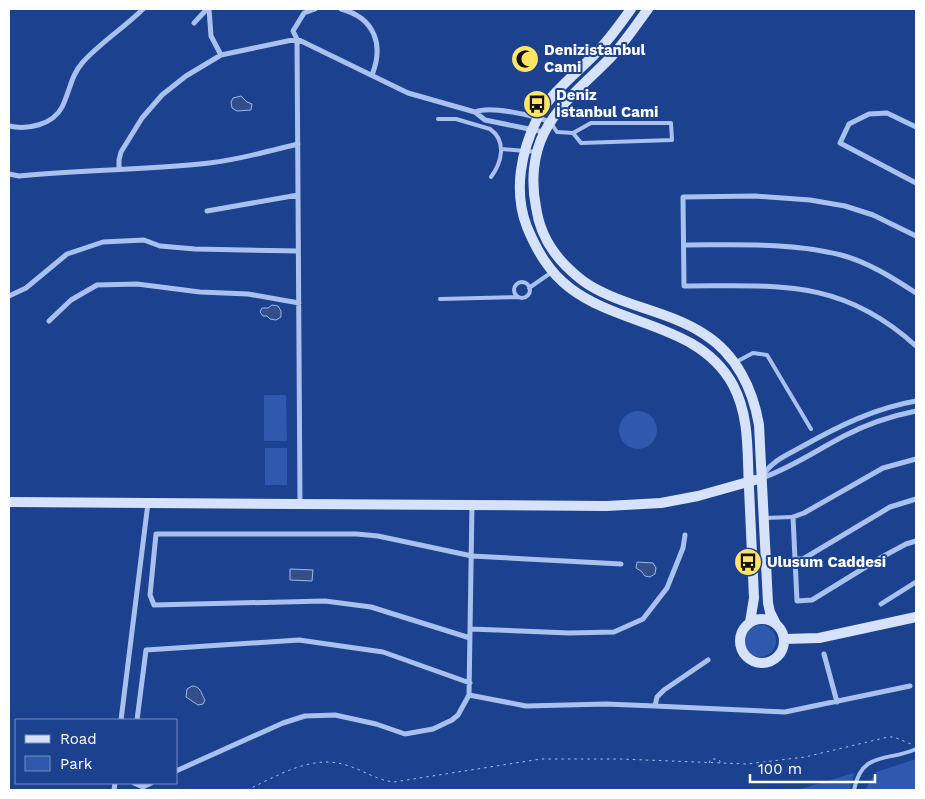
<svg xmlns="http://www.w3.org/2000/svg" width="925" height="799" viewBox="0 0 925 799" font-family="'Work Sans',sans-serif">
<rect width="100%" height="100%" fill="#1b418f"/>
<path fill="#2e59ad" d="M 264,395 L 286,395 L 287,441 L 264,441 Z
M619 430a19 19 0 1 1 38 0a19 19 0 1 1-38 0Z
M 265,448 L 287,448 L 287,485 L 265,485 Z
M744 641a16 16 0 1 1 32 0a16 16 0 1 1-32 0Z
M 916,759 L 916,790 L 865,790 L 876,772 Z
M 854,773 L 850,790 L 797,790 Z"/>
<path fill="#334e88" stroke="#9cbaf0" d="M 241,96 L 247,102 L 252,104 L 251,110 L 237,111 L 232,108 L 231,102 L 233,98 Z
M 272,305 L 278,306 L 281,311 L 281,317 L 276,320 L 270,319 L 267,316 L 263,316 L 260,312 L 262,308 L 268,308 Z
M 637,562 L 653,563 L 656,568 L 655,574 L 650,577 L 645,576 L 641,571 L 636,568 Z
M 290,569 L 313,570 L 312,581 L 290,580 Z
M 192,686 C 201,686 201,694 205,700 L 203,704 L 198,705 L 186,697 L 187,689 Z"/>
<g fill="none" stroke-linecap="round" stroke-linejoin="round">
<path stroke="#a9c1ee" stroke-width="1" stroke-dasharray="2.5 4" stroke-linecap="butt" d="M 709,763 L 711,759 L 716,759 L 720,761 L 720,763
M 247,790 C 277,776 312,754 346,765 C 363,770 376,780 394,782 L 541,759 L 620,759 L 747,764 L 805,757 L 888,737 L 894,737 L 911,744"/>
<path stroke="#a9c1ee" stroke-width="4" d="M 438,119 L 456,119 L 490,129 C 507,141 502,162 491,177
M 551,123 L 557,132 L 573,133 L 581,143 L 672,140 L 671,123 L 591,123 L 573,133
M 502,149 L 537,152
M514 290a8 8 0 1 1 16 0a8 8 0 1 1-16 0Z
M 529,288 L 552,272
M 440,299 L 518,297
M 736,362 L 753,353 L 767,355 L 811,429
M 765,518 L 793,517
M 854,790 C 862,750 888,762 916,749"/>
<path stroke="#a9c1ee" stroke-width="5" d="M 209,9 L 211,36 L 221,55
M 341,9 C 375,18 384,45 372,75
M 194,23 L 207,9
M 475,112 C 490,105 535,116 550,122
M 9,126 C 27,130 53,125 62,107 C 70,91 71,75 83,62 C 100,43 125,27 143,9
M 916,127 L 887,113 L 869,114 L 849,124 L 840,143 L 916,183
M 119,168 L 119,160 L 121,152 L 142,118 L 162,95 L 186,76 L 221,55 L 297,39 L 408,93 L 475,112 L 485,120 L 544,132
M 9,174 L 19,176 C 79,170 140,170 200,164 C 233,161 265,152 298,144
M 207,211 L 298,195
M 916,236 L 873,215 L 845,206 L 810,200 L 755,196 L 683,197 L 684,286 C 778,286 841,278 916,346
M 684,245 C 735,245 790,242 841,255 C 868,262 893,278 916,293
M 9,296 L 26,288 L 67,254 L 103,242 L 144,240 L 160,246 L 195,249 L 298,251
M 49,321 L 71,300 L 97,285 L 137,284 L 200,292 L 248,294 L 299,303
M 916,459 L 883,468 L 804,513 L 793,517 L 797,601 L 812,600 L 882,557 L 906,544 L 916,541
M 763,475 C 773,460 787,455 803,446 C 839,426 875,408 916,401
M 762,478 C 791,468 817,450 844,436 C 867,424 891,416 916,411
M 300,504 L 297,39 L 293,31 L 304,13 L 315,9
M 795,559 L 803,559 L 890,507 L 916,499
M 881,604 L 916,582
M 470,629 L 569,633 L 614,632 L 643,619 L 667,588 L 683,548 L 685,535
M 470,638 L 371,607 L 325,601 L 154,605 L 150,595 L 156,534 L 357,534 L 378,536 L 472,556 L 621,564
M 824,654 L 837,702
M 469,695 L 526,706 L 606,704 L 655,706 L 785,712 L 910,686
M 655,706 L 657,697 L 664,690 L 708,660
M 121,720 L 148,503
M 137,720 L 146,650 L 299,640 L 383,652 L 470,683
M 176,771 L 283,723 L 305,716 L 335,715 L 376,724 L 405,734 L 433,729 L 452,720 L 458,715 L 469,695 L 472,504
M 134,783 L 143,787 L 151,783
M 114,790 L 115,783"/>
<path stroke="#d6e2fa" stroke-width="10" d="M 631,9 C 620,24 609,40 596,53 C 577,73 551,92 538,117 C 521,151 513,191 527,227 C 537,251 549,272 570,288 C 621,327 699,323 733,385 C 750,417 747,453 749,488 C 751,525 752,561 754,598 L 750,622
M 648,9 C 636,25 625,42 611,57 C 588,81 559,103 544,133 C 533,155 531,182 536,207 C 539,229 550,250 566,266 C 573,273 581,280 589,285 C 625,307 669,311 704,334 C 736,354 753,389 759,425 L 768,603 L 770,612 L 776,624
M 9,502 L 607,506 L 661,503 L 698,496 L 755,480
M740 641a22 22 0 1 1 44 0a22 22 0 1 1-44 0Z
M 784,639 L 819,638 L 916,617"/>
</g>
<defs>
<g id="mosque-disc" transform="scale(1.4375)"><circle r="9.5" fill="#ffe466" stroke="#1b418f"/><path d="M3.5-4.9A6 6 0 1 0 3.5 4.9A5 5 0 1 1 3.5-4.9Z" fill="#111"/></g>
<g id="bus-disc" transform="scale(1.4375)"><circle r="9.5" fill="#ffe466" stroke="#1b418f"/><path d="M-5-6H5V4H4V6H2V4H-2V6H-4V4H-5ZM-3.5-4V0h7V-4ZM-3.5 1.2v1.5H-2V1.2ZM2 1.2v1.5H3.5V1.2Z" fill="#111"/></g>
</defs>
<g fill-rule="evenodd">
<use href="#mosque-disc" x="525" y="59"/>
<use href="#bus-disc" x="537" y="104"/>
<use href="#bus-disc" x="748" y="562"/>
</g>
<g text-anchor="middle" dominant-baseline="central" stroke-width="4" stroke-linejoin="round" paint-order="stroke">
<g font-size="15" font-weight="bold" fill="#fff" stroke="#1b418f" text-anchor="start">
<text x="544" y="50">Denizistanbul<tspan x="544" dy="17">Cami</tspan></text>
<text x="556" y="95">Deniz<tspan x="556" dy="17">İstanbul Cami</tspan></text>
<text x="767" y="562">Ulusum Caddesi</text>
</g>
</g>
<rect width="925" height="799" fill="none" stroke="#ffffff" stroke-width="20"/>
<rect x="15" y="719" width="162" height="65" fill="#1b418f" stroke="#768dbc"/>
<rect x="25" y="735" width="25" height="8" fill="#d6e2fa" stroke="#768dbc"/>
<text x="60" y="744" font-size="15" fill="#ffffff">Road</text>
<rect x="25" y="756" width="25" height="15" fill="#2e59ad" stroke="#768dbc"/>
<text x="60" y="769" font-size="15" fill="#ffffff">Park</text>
<path d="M750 774v8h125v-8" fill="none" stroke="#ffffff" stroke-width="2.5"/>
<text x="758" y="774" font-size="15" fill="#ffffff" stroke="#1b418f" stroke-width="4" paint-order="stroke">100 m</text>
</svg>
